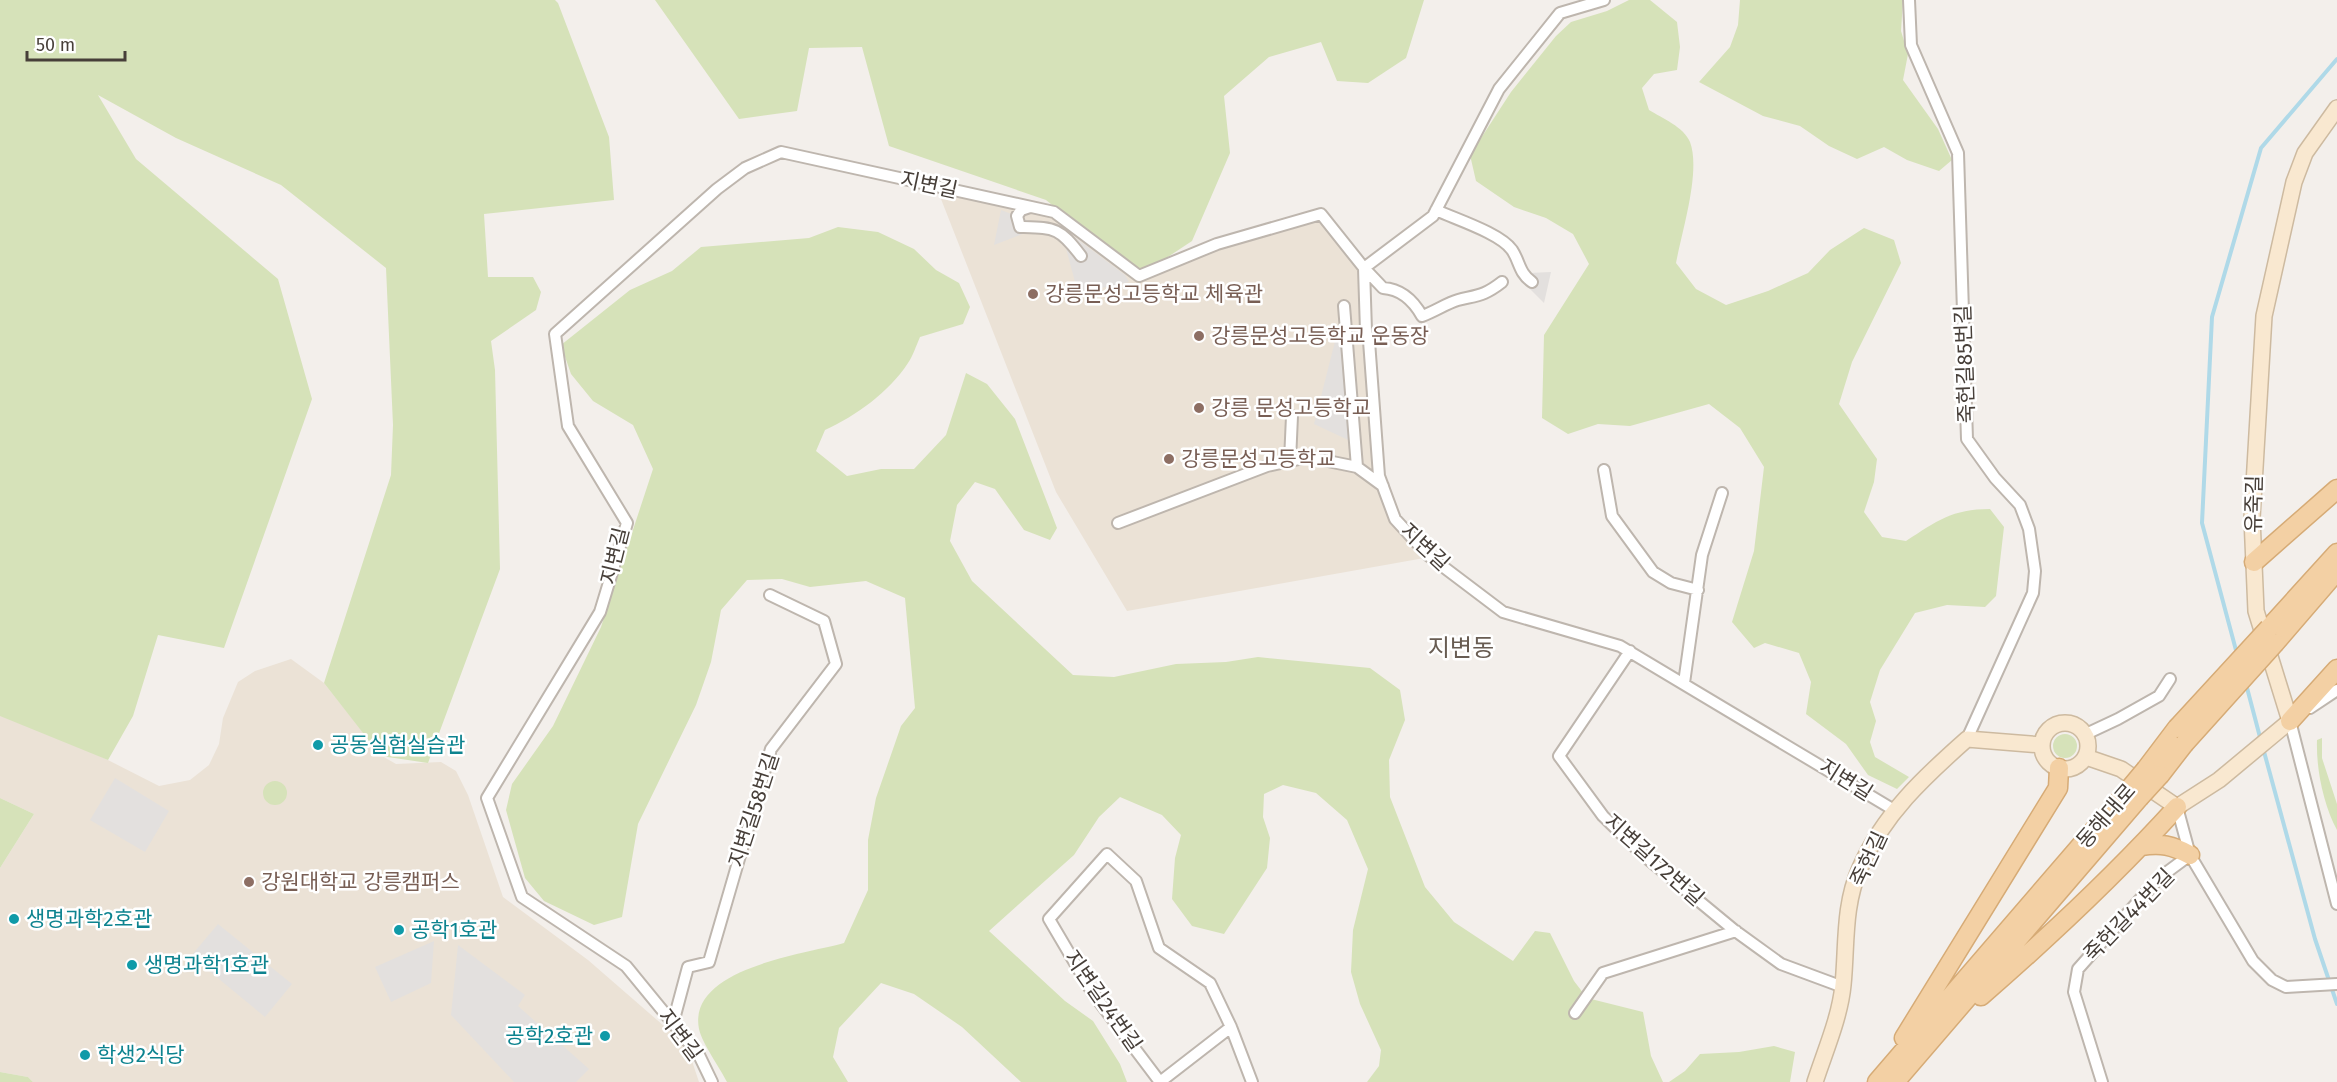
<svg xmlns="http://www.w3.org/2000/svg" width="2337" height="1082" viewBox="0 0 2337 1082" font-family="'Fira Sans','Noto Sans KR',sans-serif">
<rect width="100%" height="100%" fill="#f3efeb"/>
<path fill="#ebe2d6" d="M 947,189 L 1054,212 L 1139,276 L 1217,244 L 1321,214 L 1364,268 L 1379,476 L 1395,519 L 1430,557 L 1127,611 L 1056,492 L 941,199 Z
M 291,659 L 324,683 L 382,756 L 396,764 L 441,762 L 456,771 L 468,795 L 503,897 L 588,960 L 687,1046 L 699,1082 L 33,1082 L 28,1077 L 0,1072 L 0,868 L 34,814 L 0,798 L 0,711 L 45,728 L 159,786 L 190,780 L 209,765 L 219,744 L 223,718 L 238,682 L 255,671 Z"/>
<path fill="#d6e2b9" d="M 0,0 L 555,0 L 558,3 L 609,137 L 614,200 L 484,214 L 488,277 L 533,277 L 541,292 L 536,310 L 491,341 L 495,370 L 500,569 L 428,763 L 381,756 L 324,683 L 391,475 L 393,425 L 386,268 L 281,185 L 176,138 L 98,95 L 136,159 L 278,279 L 312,399 L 224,648 L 158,635 L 133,716 L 108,760 L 0,716 Z
M 655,0 L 1424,0 L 1406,58 L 1368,83 L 1337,81 L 1321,42 L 1269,57 L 1224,96 L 1230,153 L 1192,241 L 1139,276 L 1046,200 L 889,146 L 862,47 L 809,48 L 797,111 L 739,119 Z
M 1629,0 L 1650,0 L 1677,22 L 1680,47 L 1677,70 L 1654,74 L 1642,88 L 1649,110 C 1662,118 1684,127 1690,142 C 1701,171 1682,231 1676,263 L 1696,289 L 1726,305 L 1768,291 L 1808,273 L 1830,250 L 1864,228 L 1894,240 L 1901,263 L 1852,362 L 1839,404 L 1877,459 L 1874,482 L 1864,512 L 1882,537 L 1906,541 C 1937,521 1952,509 1990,509 L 2004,527 L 1996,596 L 1985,607 L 1947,605 L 1915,613 L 1880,670 L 1870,702 L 1876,721 L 1870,742 L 1875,757 L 1909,777 L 1897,789 L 1868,775 L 1846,744 L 1806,714 L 1811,682 L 1799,653 L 1765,643 L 1754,648 L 1732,622 L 1754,551 L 1764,467 L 1740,428 L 1709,404 L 1630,426 L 1598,424 L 1568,434 L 1542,418 L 1544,335 L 1589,264 L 1573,234 L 1546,218 L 1514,207 L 1476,181 L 1470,155 L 1511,92 L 1556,36 L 1571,22 L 1607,11 Z
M 1740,0 L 1903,0 L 1901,31 L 1908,54 L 1903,80 L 1938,129 L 1952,160 L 1939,171 L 1907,160 L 1884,147 L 1857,159 L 1829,146 L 1800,126 L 1763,116 L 1699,82 L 1730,47 L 1738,25 Z
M 838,227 L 878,232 L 914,249 L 936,270 L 959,283 L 970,307 L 963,324 L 920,337 C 916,346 913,356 908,363 C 889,392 856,416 825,430 L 816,451 L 847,476 L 881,469 L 914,469 L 946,435 L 966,373 L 987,384 L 1015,419 L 1057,528 L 1050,540 L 1024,530 L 995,489 L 975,482 L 957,505 L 950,541 L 972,581 L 1073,675 L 1114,677 L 1176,664 L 1226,662 L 1258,657 L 1370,668 L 1400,690 L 1405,720 L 1389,760 L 1390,797 L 1425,887 L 1454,922 L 1513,961 L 1535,931 L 1550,933 L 1574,981 L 1587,998 L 1643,1012 L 1651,1056 L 1663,1082 L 1367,1082 L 1379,1066 L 1381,1050 L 1360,1004 L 1351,972 L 1353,930 L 1368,869 L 1347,820 L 1316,793 L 1283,785 L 1264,794 L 1263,817 L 1270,838 L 1267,868 L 1224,934 L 1192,926 L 1172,899 L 1175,858 L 1181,835 L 1162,815 L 1120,797 L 1099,817 L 1074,855 L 989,931 L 1065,1001 L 1093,1021 L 1120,1064 L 1127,1082 L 1021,1082 L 962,1027 L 914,994 L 881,983 L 839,1028 L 833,1057 L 848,1082 L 727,1082 C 720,1068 702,1043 699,1029 C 687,968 805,954 844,943 L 868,890 L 868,840 L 876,798 L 901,726 L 915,708 L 905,598 L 866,581 L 810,587 L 782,579 L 747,580 L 721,610 L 711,662 L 696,705 L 638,824 L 622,917 L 594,925 L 544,901 L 525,878 L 506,810 L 512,784 L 553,726 L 601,627 L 653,469 L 633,425 L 593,401 L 571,374 L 561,345 L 630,290 L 672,271 L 701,247 L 809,238 Z
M2053 746a12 12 0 1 1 24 0a12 12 0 1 1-24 0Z
M 2322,738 L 2322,758 L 2337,804 L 2337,830 C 2323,804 2316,768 2317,740 Z
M263 793a12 12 0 1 1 24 0a12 12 0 1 1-24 0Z
M 0,798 L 34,814 L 0,868 Z
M 1774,1046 L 1795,1052 L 1790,1082 L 1669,1082 L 1685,1071 L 1700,1054 L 1739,1052 Z
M 0,1072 L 28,1077 L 33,1082 L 0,1082 Z"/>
<path fill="#e3e0de" d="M 1001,210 L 1043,226 L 994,245 Z
M 1060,226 L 1125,275 L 1129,282 L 1078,293 Z
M 1551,272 L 1544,303 L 1526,285 L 1529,273 Z
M 1344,306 L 1361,446 L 1314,424 Z
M 115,778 L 169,811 L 145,852 L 90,820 Z
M 218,924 L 292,984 L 265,1017 L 191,956 Z
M 434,941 L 431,983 L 391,1002 L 375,967 Z
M 458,945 L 525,995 L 518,1006 L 589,1069 L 576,1082 L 514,1082 L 451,1015 Z"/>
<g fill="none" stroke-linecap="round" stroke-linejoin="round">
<path stroke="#afd9e8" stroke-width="4" d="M 2237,654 L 2202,523 L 2212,317 L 2261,148 L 2337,59
M 2246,684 L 2261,741
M 2263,748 L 2315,939 L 2337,1004"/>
<g stroke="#beb6ae" stroke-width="14">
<path id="street" d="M 1909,0 L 1911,45 L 1958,153 L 1967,439 L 1995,478 L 2020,505 L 2029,529 L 2035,571 L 2033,593 L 1967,739
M 1030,207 L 1021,210 L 1017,216 L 1020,227 C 1055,228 1059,227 1081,256
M 1436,210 C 1455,219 1500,233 1512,250 C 1520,262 1519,273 1532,282
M 1502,282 C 1484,296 1478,295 1458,300 C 1447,303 1434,312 1422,316 C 1413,300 1401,289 1383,288 L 1364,268 L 1433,216 L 1499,89 L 1560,13 L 1604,0
M 1344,306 L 1357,467
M 1290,461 L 1292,416
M 1604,470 L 1612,516 L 1653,572 L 1671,583 L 1698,590
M 1118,523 L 1267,466 L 1308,457 L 1357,467 L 1383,486
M 1630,651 L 1559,756 L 1603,816 L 1642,854 L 1734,930 L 1781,964 L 1843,987
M 1684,683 L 1702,555 L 1722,493
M 2310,708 L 2337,690
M 2294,718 L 2290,721 L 2337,904
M 2086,734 L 2118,719 L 2159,696 L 2170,679
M 2177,807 L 2190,855 L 2253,961 L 2272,980 L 2286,987 L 2337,984
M 1575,1013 L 1603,973 L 1736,931
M 673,1023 L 688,967 L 709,962 L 771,749 L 836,664 L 824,621 L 770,595
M 712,1082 L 699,1055 L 626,966 L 522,897 L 487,798 L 600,612 L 627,523 L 568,426 L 555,334 L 717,189 L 745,168 L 781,152 L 1054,212 L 1139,276 L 1217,244 L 1321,214 L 1364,268 L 1366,331 L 1369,341 L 1379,476 L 1395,519 L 1429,556 L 1503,612 L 1620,646 L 1894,810
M 1160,1082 L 1092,992 L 1049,919 L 1107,854 L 1136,881 L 1159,948 L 1210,983 L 1231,1027 L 1252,1082
M 1160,1082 L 1231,1027
M 2102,1082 L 2074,992 L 2078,969 L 2159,878 L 2190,855"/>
</g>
<g stroke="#cdbaa0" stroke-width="18">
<path id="secondary" d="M2042 746a23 23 0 1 1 46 0a23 23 0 1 1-46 0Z
M 2086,757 L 2121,769 L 2177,807 L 2219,780 L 2290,721 L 2256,611 L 2252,518 L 2264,316 L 2294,182 L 2305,153 L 2337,108
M 1815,1082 C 1825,1051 1840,1017 1843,985 C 1847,946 1843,906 1860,868 C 1883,815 1924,777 1967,739 L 2042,745"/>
</g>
<g stroke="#d6ab76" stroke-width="21">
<path id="primary" d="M 2254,562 L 2337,489
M 2269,628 L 2337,553
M 2275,643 L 2337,571
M 2290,721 L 2337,669
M 2146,769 L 2177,728
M 2160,775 L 2184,744
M 2141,846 C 2161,843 2172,845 2190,855
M 1981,996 C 2049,937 2116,874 2177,807
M 1904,1038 L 2058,788 L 2059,768
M 1877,1082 L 2126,793
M 1895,1082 L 2139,798"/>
</g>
<use href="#street" stroke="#fff" stroke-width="10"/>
<use href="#secondary" stroke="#f9e8d0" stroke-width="15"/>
<use href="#primary" stroke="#f3d0a4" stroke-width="18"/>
<g stroke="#d6ab76" stroke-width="21" stroke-linecap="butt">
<path id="primary-bridge" d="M 2177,728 L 2269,628
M 2184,744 L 2275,643
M 2126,793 L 2146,769
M 2139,798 L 2160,775"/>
</g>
<use href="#primary-bridge" stroke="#f3d0a4" stroke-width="18"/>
</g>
<g fill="#8d6e63" stroke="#fff" stroke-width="2">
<circle cx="1033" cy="294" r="6"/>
<circle cx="1199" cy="336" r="6"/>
<circle cx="1199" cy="408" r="6"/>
<circle cx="1169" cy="459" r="6"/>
<circle cx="249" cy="882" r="6"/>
</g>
<g fill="#0f9aa8" stroke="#fff" stroke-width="2">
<circle cx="318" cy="745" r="6"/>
<circle cx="14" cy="919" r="6"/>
<circle cx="399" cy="930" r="6"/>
<circle cx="132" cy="965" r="6"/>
<circle cx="605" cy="1036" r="6"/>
<circle cx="85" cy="1055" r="6"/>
</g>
<g text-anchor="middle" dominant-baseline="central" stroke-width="5" stroke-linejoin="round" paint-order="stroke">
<g font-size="21" fill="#473f39" stroke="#fff">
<text transform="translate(929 185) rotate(12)">지변길</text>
<text transform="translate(1965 364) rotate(-92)">죽헌길85번길</text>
<text transform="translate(2254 504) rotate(-89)">유죽길</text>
<text transform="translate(1425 547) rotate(43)">지변길</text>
<text transform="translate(615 556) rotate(-76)">지변길</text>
<text transform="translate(1846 780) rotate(32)">지변길</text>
<text transform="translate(754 810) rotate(-72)">지변길58번길</text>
<text transform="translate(2106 816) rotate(-49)">동해대로</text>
<text transform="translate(1869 859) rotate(-65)">죽헌길</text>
<text transform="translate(1654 860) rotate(42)">지변길172번길</text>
<text transform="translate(2129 915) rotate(-46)">죽헌길44번길</text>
<text transform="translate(1103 1001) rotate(55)">지변길24번길</text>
<text transform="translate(680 1035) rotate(53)">지변길</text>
</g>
<g font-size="21" fill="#785e54" stroke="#fff" text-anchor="start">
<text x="1045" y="294">강릉문성고등학교 체육관</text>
<text x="1211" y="336">강릉문성고등학교 운동장</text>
<text x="1211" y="408">강릉 문성고등학교</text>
<text x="1181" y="459">강릉문성고등학교</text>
<text x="261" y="882">강원대학교 강릉캠퍼스</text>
</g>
<g font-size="21" fill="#0d838f" stroke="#fff" text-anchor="start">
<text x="330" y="745">공동실험실습관</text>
<text x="26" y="919">생명과학2호관</text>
<text x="411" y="930">공학1호관</text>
<text x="144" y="965">생명과학1호관</text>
<text x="593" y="1036" text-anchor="end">공학2호관</text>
<text x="97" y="1055">학생2식당</text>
</g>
<g font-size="24" fill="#685c52" stroke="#fff">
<text x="1461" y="648">지변동</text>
</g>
</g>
<path d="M27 51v9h98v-9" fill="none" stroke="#473f39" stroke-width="3"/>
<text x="36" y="51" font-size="18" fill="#473f39" stroke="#ffffff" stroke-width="4.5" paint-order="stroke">50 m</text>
</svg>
